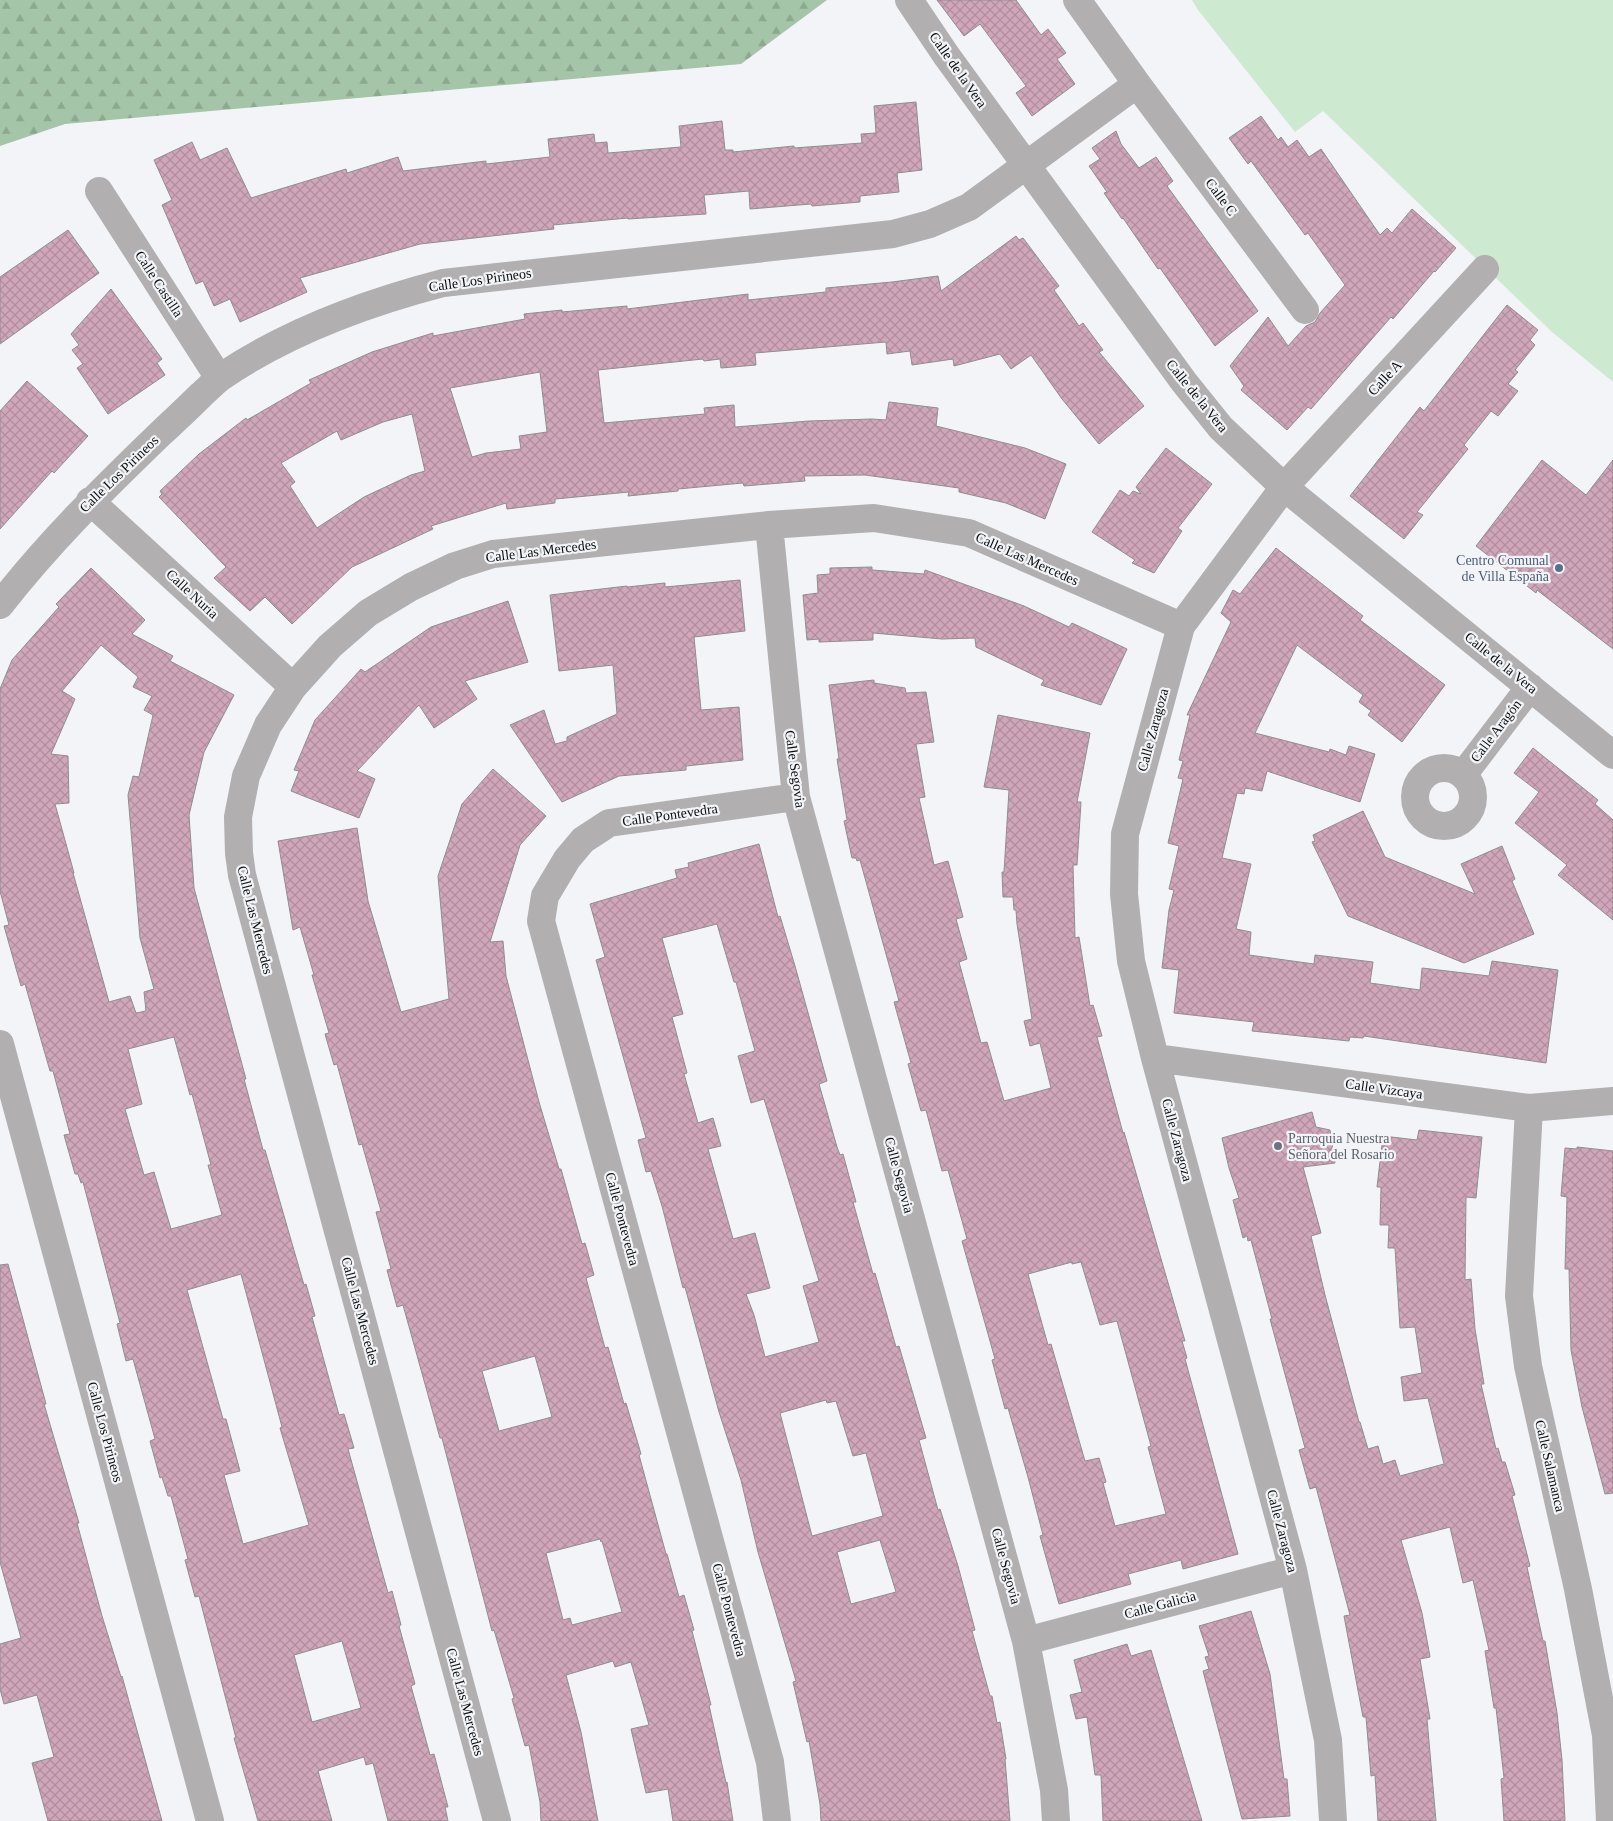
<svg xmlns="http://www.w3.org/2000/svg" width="1613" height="1821" viewBox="0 0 1613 1821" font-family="'Times New Roman',serif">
<defs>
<pattern id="forest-firs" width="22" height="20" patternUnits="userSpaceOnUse" patternTransform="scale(1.25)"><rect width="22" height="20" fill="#a4c5a7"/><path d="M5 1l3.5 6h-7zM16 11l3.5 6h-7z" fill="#8ca88f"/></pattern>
<pattern id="building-cross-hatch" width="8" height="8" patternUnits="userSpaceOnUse" patternTransform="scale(1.25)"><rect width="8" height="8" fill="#d0a6ba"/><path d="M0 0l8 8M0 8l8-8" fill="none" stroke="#b18e9f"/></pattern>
</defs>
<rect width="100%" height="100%" fill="#f2f4f7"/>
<path fill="#cdead0" d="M 1192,0 L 1613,0 L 1613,382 L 1552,332 L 1323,111 L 1295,132 L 1198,10 Z"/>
<path fill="url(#forest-firs)" d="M 0,0 L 827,0 L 741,64 L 65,124 L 0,146 Z"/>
<path fill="url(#building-cross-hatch)" stroke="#908d8e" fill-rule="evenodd" d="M 937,0 L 1016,0 L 1041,35 L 1048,29 L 1066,53 L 1057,59 L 1075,84 L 1032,116 L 1016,93 L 1026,86 L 980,24 L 964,36 Z
M 916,102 L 922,170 L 897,173 L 899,192 L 860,196 L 860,202 L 812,206 L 811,204 L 750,209 L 749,191 L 704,195 L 706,214 L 628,219 L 628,218 L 553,225 L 554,229 L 420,244 L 300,278 L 307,292 L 240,322 L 230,299 L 214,306 L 203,281 L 196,284 L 162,205 L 172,200 L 154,160 L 192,142 L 200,160 L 227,148 L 251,198 L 346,169 L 347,173 L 398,157 L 403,171 L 486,161 L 486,164 L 550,157 L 548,139 L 594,134 L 595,143 L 607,142 L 608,153 L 681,147 L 679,126 L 722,121 L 725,150 L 733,150 L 733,152 L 794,146 L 794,148 L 862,143 L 861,134 L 876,133 L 874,106 Z
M 1261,116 L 1278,140 L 1281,137 L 1288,147 L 1297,140 L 1309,157 L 1321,149 L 1380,235 L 1387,228 L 1392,233 L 1412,209 L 1456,248 L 1435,272 L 1434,271 L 1393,319 L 1391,317 L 1311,409 L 1308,407 L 1287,430 L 1241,390 L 1244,386 L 1230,366 L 1268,317 L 1288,346 L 1306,326 L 1315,322 L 1320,313 L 1345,285 L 1308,233 L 1305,235 L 1251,161 L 1248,164 L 1229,138 Z
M 1116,131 L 1121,144 L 1139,168 L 1156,157 L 1173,181 L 1167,186 L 1258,311 L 1215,346 L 1160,268 L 1158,269 L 1123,218 L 1122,219 L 1104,193 L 1107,192 L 1089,166 L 1100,159 L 1092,148 Z
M 68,230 L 99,273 L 0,344 L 0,277 Z
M 1016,236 L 1019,240 L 1023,238 L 1059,286 L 1054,290 L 1079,326 L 1083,323 L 1103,350 L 1099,352 L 1144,406 L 1099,444 L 1062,399 L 1031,355 L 1011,369 L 1000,354 L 954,366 L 953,359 L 912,365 L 910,351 L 887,354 L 886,342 L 755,353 L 756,365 L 721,368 L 720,359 L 704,361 L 703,359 L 598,370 L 604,423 L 705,414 L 704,408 L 734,405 L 735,427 L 809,421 L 872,419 L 886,420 L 889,402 L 938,408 L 936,426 L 1025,448 L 1066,464 L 1045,519 L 1006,503 L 959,492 L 959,488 L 865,475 L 804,476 L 805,481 L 744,486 L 743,483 L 678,489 L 678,491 L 628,496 L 629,492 L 555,499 L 555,503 L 507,509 L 506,503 L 431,526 L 433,529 L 352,567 L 292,624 L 265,597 L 250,611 L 214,578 L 226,567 L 159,497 L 162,494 L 160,491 L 199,454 L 246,418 L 247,420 L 311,383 L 309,380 L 372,352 L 433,333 L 433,336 L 525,319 L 524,314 L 562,310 L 562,312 L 627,306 L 627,309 L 748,294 L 748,300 L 826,292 L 826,288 L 892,282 L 938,276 L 941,291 ZM 540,372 L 547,432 L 519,436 L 521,449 L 486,453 L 472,457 L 450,388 ZM 412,414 L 425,471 L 411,475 L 364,497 L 317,528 L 290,486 L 295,482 L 281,463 L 337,431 L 341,440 L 383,422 Z
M 111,289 L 162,359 L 157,363 L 165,375 L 108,414 L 77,368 L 83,364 L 72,350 L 79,345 L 71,334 Z
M 1507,305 L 1538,330 L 1530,340 L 1535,345 L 1515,370 L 1518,372 L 1508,384 L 1518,391 L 1498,416 L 1491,411 L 1464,445 L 1468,449 L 1417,512 L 1423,515 L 1404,539 L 1350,496 L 1420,407 L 1424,411 Z
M 27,381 L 88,436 L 54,473 L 52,471 L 0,529 L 0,411 Z
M 1166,448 L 1212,484 L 1178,528 L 1182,531 L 1154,573 L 1132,563 L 1135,560 L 1092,532 L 1120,490 L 1129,496 L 1133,491 L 1141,494 L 1136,487 Z
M 1542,460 L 1586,495 L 1613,460 L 1613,649 L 1537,590 L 1536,593 L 1476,546 Z
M 1276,548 L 1363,616 L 1360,620 L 1445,685 L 1402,742 L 1368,715 L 1371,711 L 1359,702 L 1363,695 L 1297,645 L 1255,733 L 1329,752 L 1330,749 L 1346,755 L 1349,746 L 1375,754 L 1360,802 L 1267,771 L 1262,791 L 1245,788 L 1244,794 L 1237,793 L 1222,858 L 1251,864 L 1236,929 L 1251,932 L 1249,955 L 1314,964 L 1315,955 L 1373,962 L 1370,983 L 1420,990 L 1422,968 L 1489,976 L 1492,961 L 1558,970 L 1546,1063 L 1364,1036 L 1363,1038 L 1350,1037 L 1349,1041 L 1252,1031 L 1254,1022 L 1174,1013 L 1179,970 L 1162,968 L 1169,910 L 1174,890 L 1169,889 L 1179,846 L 1168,843 L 1183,779 L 1178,778 L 1183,761 L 1179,760 L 1190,715 L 1187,715 L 1231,622 L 1221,613 L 1233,590 L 1240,594 Z
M 872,567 L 872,570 L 924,574 L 925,570 L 1024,606 L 1069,627 L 1072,623 L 1127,649 L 1101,705 L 1041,685 L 1044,680 L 976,647 L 975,638 L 942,639 L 873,633 L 873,640 L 819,642 L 819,639 L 807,640 L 803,595 L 818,593 L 817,575 L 830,574 L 830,568 Z
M 91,568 L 145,620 L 132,634 L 173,656 L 170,661 L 234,695 L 204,752 L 189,815 L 194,888 L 246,1079 L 244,1079 L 263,1150 L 265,1150 L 304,1285 L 306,1284 L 315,1316 L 312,1317 L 339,1415 L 344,1414 L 354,1448 L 348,1449 L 388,1593 L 392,1591 L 401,1625 L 399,1626 L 415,1684 L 411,1686 L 430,1755 L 434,1754 L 448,1807 L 445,1807 L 448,1821 L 388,1821 L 373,1763 L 366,1765 L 364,1757 L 318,1771 L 332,1821 L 258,1821 L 234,1738 L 236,1738 L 199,1596 L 195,1597 L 185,1560 L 188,1559 L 171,1496 L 168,1496 L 162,1477 L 160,1478 L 150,1441 L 155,1439 L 133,1359 L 126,1361 L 117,1324 L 120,1323 L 83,1182 L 81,1183 L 78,1174 L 75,1174 L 64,1135 L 70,1134 L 53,1071 L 50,1071 L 25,984 L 21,986 L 4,926 L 9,925 L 0,891 L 0,689 L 12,660 L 59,607 L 56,604 ZM 101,645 L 138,677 L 133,687 L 152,696 L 144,710 L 153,715 L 139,777 L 133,776 L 128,795 L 140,938 L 154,989 L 144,992 L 146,1011 L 136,1013 L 130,996 L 109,1002 L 73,873 L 74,873 L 55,804 L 69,803 L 68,756 L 51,754 L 75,699 L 62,691 ZM 174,1037 L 190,1095 L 192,1094 L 211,1165 L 208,1165 L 222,1215 L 171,1229 L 154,1172 L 144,1175 L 125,1109 L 142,1104 L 128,1049 ZM 241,1274 L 282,1427 L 280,1428 L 309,1525 L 243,1544 L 224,1475 L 240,1471 L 226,1419 L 223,1419 L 187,1290 ZM 342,1641 L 361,1708 L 312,1722 L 294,1655 Z
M 740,580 L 745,631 L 694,637 L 701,710 L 739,707 L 743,760 L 686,766 L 686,770 L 619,776 L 562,802 L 510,725 L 544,710 L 555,744 L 567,741 L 567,737 L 617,714 L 613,665 L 559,671 L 550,595 L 627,586 L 627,587 L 665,583 L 665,587 Z
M 508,601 L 528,662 L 465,681 L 477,699 L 434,728 L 419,705 L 357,771 L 375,779 L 359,818 L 291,791 L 299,771 L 294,770 L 315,720 L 361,669 L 365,672 L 431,627 Z
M 874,680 L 874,683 L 905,688 L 906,693 L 926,692 L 934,742 L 916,744 L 925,797 L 919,798 L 934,865 L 948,861 L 963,917 L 956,919 L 967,959 L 959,962 L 981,1043 L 987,1042 L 1004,1101 L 1051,1088 L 1040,1043 L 1030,1046 L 1024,1021 L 1032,1019 L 1017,924 L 1016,910 L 1014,910 L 1013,897 L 1003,897 L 1002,872 L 1004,872 L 1009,790 L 984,787 L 998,715 L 1090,733 L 1077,802 L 1081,802 L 1077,865 L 1073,865 L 1075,938 L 1079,937 L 1090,1006 L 1093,1005 L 1102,1036 L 1097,1037 L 1123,1133 L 1124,1132 L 1185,1341 L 1182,1341 L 1187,1358 L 1185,1359 L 1238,1554 L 1183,1569 L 1181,1560 L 1128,1574 L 1131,1584 L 1059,1604 L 1040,1536 L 1043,1535 L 1028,1477 L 1008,1408 L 1005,1409 L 992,1360 L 995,1359 L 962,1241 L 967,1239 L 948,1170 L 942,1171 L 926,1110 L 921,1111 L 908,1064 L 911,1063 L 894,1002 L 899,1001 L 860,860 L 857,861 L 856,858 L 852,858 L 844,821 L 847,820 L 837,759 L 839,759 L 829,685 ZM 1072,1262 L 1072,1264 L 1081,1262 L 1100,1325 L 1117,1321 L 1151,1446 L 1148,1447 L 1166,1514 L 1115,1526 L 1103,1483 L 1106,1482 L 1099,1458 L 1085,1461 L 1051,1344 L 1048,1345 L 1028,1274 Z
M 1533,748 L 1598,800 L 1595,804 L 1613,820 L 1613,920 L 1558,875 L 1567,865 L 1515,823 L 1539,792 L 1514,773 Z
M 493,769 L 546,816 L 520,845 L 490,942 L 503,941 L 506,976 L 539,1102 L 559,1169 L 561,1169 L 582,1244 L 585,1243 L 594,1275 L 586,1278 L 605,1348 L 608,1347 L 624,1404 L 626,1403 L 641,1454 L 639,1455 L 666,1554 L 667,1554 L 679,1597 L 684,1595 L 694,1630 L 692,1631 L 711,1705 L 709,1705 L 726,1783 L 727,1782 L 733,1821 L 673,1821 L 668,1789 L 646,1793 L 631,1729 L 649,1725 L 631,1662 L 615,1667 L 613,1661 L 566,1675 L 581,1732 L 598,1821 L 541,1821 L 540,1802 L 529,1745 L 525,1746 L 512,1699 L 514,1698 L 494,1630 L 492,1631 L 442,1438 L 440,1438 L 403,1305 L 397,1307 L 387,1270 L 391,1269 L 376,1212 L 381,1211 L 362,1144 L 359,1145 L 337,1064 L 334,1065 L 325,1034 L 329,1033 L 312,975 L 314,975 L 300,927 L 293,930 L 278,841 L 357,828 L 368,901 L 401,1012 L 449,999 L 438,876 L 462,804 ZM 535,1356 L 552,1417 L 499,1431 L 482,1371 ZM 600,1539 L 601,1542 L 602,1541 L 622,1612 L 572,1625 L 570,1618 L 563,1620 L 546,1553 Z
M 1363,811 L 1385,857 L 1475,894 L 1461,864 L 1502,846 L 1515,879 L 1512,881 L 1534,934 L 1464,963 L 1348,916 L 1312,842 L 1315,841 L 1313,835 Z
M 759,844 L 778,917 L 780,916 L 795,966 L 827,1081 L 819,1084 L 837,1147 L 840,1155 L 843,1154 L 856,1202 L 853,1202 L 873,1274 L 875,1273 L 896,1347 L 899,1346 L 926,1438 L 919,1440 L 938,1510 L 940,1509 L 958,1566 L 975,1630 L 972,1631 L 990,1696 L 992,1696 L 997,1723 L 1000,1722 L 1006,1759 L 1005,1759 L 1010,1821 L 821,1821 L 820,1804 L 809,1741 L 807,1742 L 793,1682 L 796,1681 L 758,1552 L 741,1480 L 719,1412 L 685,1287 L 683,1288 L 662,1206 L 651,1171 L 646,1172 L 638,1140 L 646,1138 L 596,960 L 605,957 L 590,904 L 677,878 L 675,870 L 689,867 L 688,863 ZM 717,924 L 734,982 L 736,982 L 755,1051 L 738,1056 L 751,1103 L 764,1099 L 819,1281 L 803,1286 L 819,1342 L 765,1357 L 754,1315 L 746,1294 L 770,1288 L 755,1233 L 733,1239 L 708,1149 L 721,1146 L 713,1118 L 698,1123 L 684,1074 L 687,1073 L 672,1017 L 683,1014 L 662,938 ZM 826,1400 L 827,1403 L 836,1401 L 853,1456 L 866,1453 L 883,1516 L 812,1536 L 780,1413 ZM 880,1540 L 896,1592 L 851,1604 L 837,1552 Z
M 1312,1112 L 1316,1127 L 1330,1130 L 1335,1163 L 1303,1167 L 1321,1233 L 1311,1236 L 1325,1295 L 1359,1422 L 1360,1422 L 1368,1449 L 1378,1446 L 1383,1464 L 1395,1460 L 1400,1476 L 1444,1464 L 1428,1398 L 1404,1401 L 1401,1377 L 1422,1373 L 1415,1327 L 1400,1328 L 1395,1248 L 1388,1248 L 1389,1225 L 1380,1225 L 1381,1187 L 1377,1187 L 1383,1136 L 1417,1140 L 1419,1130 L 1482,1137 L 1476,1198 L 1466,1197 L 1465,1280 L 1471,1279 L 1475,1329 L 1484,1384 L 1481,1384 L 1496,1449 L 1498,1448 L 1502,1462 L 1505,1462 L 1515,1495 L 1512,1496 L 1530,1566 L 1527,1567 L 1543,1641 L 1545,1641 L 1557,1713 L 1562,1760 L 1565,1821 L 1504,1821 L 1501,1779 L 1504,1778 L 1496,1708 L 1494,1708 L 1485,1651 L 1489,1650 L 1473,1580 L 1463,1583 L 1450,1527 L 1401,1540 L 1422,1613 L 1430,1657 L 1420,1659 L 1430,1719 L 1427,1719 L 1436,1821 L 1378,1821 L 1375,1775 L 1371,1776 L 1366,1717 L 1363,1717 L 1344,1616 L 1350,1615 L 1316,1487 L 1310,1489 L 1299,1450 L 1305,1448 L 1270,1319 L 1272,1319 L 1251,1240 L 1248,1241 L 1247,1236 L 1243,1238 L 1233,1200 L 1239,1198 L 1229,1168 L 1222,1138 Z
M 1577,1147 L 1613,1151 L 1613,1493 L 1605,1494 L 1582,1407 L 1571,1350 L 1569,1269 L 1565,1269 L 1567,1197 L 1561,1196 L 1565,1148 L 1577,1149 Z
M 8,1264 L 46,1404 L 44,1404 L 79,1523 L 77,1523 L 102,1616 L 121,1677 L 122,1676 L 162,1821 L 48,1821 L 32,1763 L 54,1757 L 37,1695 L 4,1704 L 0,1689 L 0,1644 L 21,1638 L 0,1562 L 0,1265 Z
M 1251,1611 L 1270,1674 L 1284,1779 L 1287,1779 L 1290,1816 L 1242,1819 L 1203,1671 L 1209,1669 L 1205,1657 L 1209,1656 L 1199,1626 Z
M 1127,1644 L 1131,1656 L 1151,1650 L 1202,1821 L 1103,1821 L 1101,1775 L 1095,1775 L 1087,1717 L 1076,1719 L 1070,1695 L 1082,1692 L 1074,1660 Z"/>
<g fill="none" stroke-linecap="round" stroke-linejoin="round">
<path stroke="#b1afaf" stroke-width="28" d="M 909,0 L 946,55 L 1184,382 L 1221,428 L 1284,487 L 1613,755
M 1077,0 L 1137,84 L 1305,310
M 99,191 L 219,378
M 90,501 L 293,687
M 769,525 L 796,797 L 1026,1641 L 1054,1790 L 1056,1821
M 0,605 C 48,543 104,488 160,434 C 174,421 188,408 201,395 C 208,389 214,382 221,377 C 287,332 366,303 443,283 L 893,234 L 930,224 L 969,207 L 1137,84
M1415 797a29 29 0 1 1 58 0a29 29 0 1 1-58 0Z
M 1463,775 L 1530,687
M 0,1044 L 210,1821
M 1155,1058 L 1529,1108 L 1613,1101
M 1529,1108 L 1519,1296 L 1528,1366 L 1578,1589 L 1606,1735 L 1610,1821
M 1026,1641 L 1293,1570
M 497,1821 L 242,875 L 239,853 L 238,817 L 246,776 L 268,725 L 293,687 L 330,646 L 368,613 L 411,587 L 455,566 L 493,554 L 769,525 L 874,518 L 969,533 L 1181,626
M 777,1821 L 770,1762 L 541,921 L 545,896 L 567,859 L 583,840 L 609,823 L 796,797
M 1333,1821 L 1328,1740 L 1293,1570 L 1155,1058 L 1131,961 L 1124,894 L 1125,834 L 1181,626 L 1284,487 L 1485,269"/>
</g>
<circle fill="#5c6f8a" stroke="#f2f4f7" stroke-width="2" cx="1559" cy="568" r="5"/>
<circle fill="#6b7280" stroke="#f2f4f7" stroke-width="2" cx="1278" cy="1146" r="5"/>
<g text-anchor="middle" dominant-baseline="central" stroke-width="4.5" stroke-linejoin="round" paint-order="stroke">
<g font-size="14" fill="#0b0c0d" stroke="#f2f4f7">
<text transform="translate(958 70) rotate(55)">Calle de la Vera</text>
<text transform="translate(1221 197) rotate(53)">Calle C</text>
<text transform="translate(480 280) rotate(-8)">Calle Los Pirineos</text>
<text transform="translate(159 284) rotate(57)">Calle Castilla</text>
<text transform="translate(1385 378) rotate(-47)">Calle A</text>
<text transform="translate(1197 396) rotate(51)">Calle de la Vera</text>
<text transform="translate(119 474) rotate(-44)">Calle Los Pirineos</text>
<text transform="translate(541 551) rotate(-7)">Calle Las Mercedes</text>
<text transform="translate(1027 559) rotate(24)">Calle Las Mercedes</text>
<text transform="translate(192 594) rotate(43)">Calle Nuria</text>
<text transform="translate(1501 663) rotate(39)">Calle de la Vera</text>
<text transform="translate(1153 730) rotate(-75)">Calle Zaragoza</text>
<text transform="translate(1496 731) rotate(-53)">Calle Aragón</text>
<text transform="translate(795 769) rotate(82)">Calle Segovia</text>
<text transform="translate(670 815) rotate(-8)">Calle Pontevedra</text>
<text transform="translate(255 920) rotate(76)">Calle Las Mercedes</text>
<text transform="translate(1384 1089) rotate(8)">Calle Vizcaya</text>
<text transform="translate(1177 1140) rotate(75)">Calle Zaragoza</text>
<text transform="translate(899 1175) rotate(75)">Calle Segovia</text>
<text transform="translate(622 1219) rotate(75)">Calle Pontevedra</text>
<text transform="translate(360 1311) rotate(75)">Calle Las Mercedes</text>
<text transform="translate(105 1432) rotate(75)">Calle Los Pirineos</text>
<text transform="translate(1550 1466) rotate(77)">Calle Salamanca</text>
<text transform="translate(1282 1531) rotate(75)">Calle Zaragoza</text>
<text transform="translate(1006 1566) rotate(75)">Calle Segovia</text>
<text transform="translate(1160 1605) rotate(-15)">Calle Galicia</text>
<text transform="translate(729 1610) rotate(75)">Calle Pontevedra</text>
<text transform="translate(465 1702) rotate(75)">Calle Las Mercedes</text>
</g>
<g font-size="14" fill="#4e5e75" stroke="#f2f4f7" text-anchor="end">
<text x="1549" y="560">Centro Comunal<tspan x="1549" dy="16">de Villa España</tspan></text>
</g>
<g font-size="14" fill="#5b616d" stroke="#f2f4f7" text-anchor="start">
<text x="1288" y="1138">Parroquia Nuestra<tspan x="1288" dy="16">Señora del Rosario</tspan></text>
</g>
</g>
</svg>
